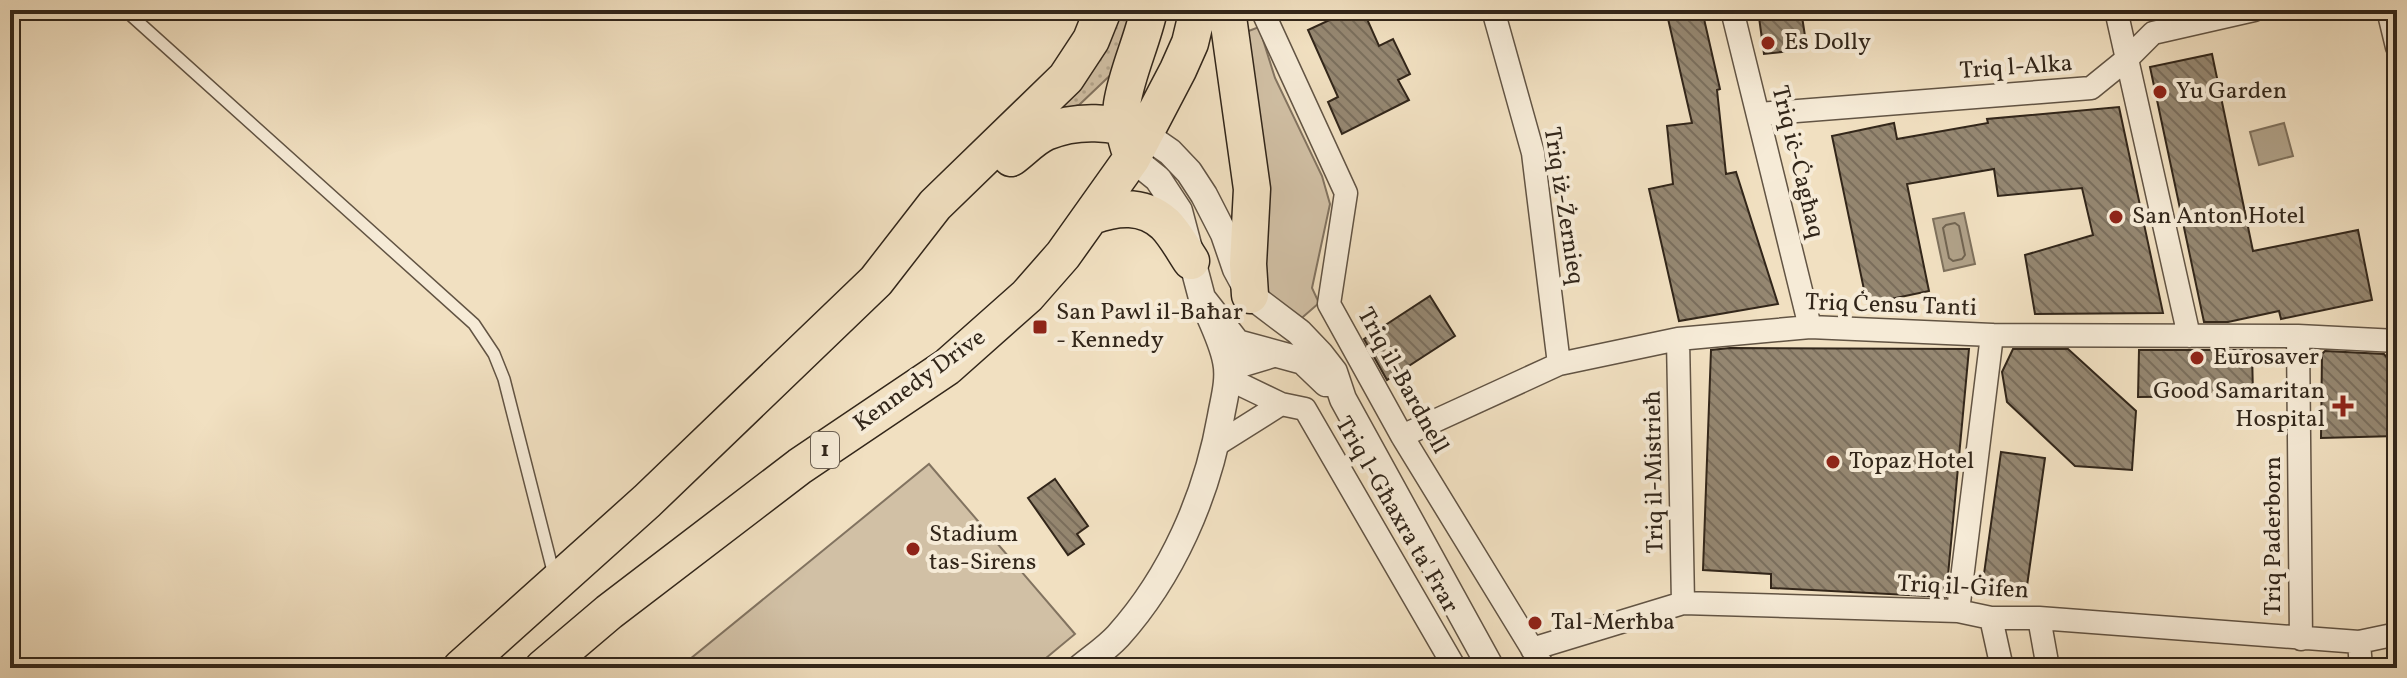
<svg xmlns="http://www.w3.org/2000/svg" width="2407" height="678" viewBox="0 0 2407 678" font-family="Vollkorn,serif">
<defs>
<pattern id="grass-dots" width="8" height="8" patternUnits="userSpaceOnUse" patternTransform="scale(2)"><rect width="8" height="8" fill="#d1c0a5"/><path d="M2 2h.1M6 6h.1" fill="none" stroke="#b4a58d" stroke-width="1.8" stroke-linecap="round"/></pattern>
<pattern id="building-back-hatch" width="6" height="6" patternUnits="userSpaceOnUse" patternTransform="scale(2)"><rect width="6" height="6" fill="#958771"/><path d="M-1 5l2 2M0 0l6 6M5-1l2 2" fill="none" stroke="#7a6e5c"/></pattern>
</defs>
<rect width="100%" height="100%" fill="#f1e0c1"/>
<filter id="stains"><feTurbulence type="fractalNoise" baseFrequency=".0025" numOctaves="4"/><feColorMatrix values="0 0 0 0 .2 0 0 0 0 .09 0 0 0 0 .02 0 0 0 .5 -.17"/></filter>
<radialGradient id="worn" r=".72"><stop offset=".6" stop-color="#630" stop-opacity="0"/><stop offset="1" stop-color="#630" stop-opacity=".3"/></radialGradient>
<path fill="url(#grass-dots)" stroke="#827360" stroke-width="2" d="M 1119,10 L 1138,10 L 1120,66 L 1079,105 L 1044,115 Z"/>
<path fill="#d1c0a5" stroke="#827360" stroke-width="2" d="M 1259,27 L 1275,78 L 1322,176 L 1330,204 L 1312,288 L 1319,303 L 1296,323 L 1267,295 L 1246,32 Z
M 929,464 L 1075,634 L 1034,668 L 679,668 Z"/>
<path fill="#b0a188" stroke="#7e705c" stroke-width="2" d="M 2284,123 L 2293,156 L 2259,165 L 2250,132 Z
M 1964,213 L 1975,264 L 1944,271 L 1933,219 Z"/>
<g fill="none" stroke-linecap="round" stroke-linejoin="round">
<path stroke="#716451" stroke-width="2" d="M 1955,223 L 1959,226 L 1965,255 L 1962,259 L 1953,261 L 1949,258 L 1943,228 L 1946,225 Z"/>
</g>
<path fill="url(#building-back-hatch)" stroke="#32261a" stroke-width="2" d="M 1351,10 L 1363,10 L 1379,46 L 1393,39 L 1410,74 L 1398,80 L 1409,100 L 1342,134 L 1328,102 L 1338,97 L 1308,30 Z
M 1666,10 L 1702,10 L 1720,89 L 1717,90 L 1726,174 L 1736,172 L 1778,304 L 1679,321 L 1649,189 L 1673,184 L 1667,126 L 1692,123 Z
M 1758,10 L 1801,10 L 1807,49 L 1764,54 Z
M 2212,54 L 2253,251 L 2358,230 L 2372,300 L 2281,319 L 2279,311 L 2228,322 L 2204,322 L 2150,67 Z
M 2119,107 L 2163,313 L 2035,314 L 2025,255 L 2093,235 L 2082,188 L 1998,196 L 1994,169 L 1907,184 L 1929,291 L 1867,304 L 1832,136 L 1894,123 L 1897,139 L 1988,123 L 1987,119 Z
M 1430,296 L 1455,336 L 1387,380 L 1364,339 Z
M 1730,348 L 1969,349 L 1946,597 L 1771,588 L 1771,574 L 1703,570 L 1711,350 Z
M 2013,349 L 2068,349 L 2136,411 L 2132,470 L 2075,466 L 2007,402 L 2002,372 Z
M 2139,350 L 2252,350 L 2253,396 L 2138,397 Z
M 2325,351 L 2384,354 L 2397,370 L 2397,436 L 2321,438 L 2322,354 Z
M 2001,452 L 2045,458 L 2027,586 L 1983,581 Z
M 1055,479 L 1088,526 L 1077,534 L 1084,544 L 1068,555 L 1028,498 Z"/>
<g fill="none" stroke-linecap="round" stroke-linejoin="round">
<g stroke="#625444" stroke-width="14">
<path id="service" d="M 125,10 L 474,324 L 494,354 L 504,379 L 554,575"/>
</g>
<g stroke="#625444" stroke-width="25">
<path id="minor" d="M 1262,10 L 1346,193 L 1329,304 L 1402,436 L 1544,668
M 1493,10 L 1533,153 L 1559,364
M 1732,10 L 1810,327
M 2116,10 L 2189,336
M 2388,10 L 2397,47
M 1759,114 L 2091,88 L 2128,58 L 2153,33 L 2254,10
M 2298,336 L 2301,639
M 1678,339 L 1683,603
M 1227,370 L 1280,354
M 1227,378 L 1281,404 L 1305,409 L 1455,668
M 1402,436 L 1559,364 L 1678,339 L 1810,327 L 1992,335 L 2298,336 L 2397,341
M 1216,445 L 1281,404
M 1958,611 L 1992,335
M 1991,618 L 2002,668
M 2039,618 L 2048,668
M 2359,642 L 2361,668
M 1532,649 L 1683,603 L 1958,611 L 1991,618 L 2039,618 L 2359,642 L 2397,634"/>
</g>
<g stroke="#625444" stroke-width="29">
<path id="tertiary" d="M 1144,134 L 1170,152 L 1189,172 L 1204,195 L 1224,234 L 1236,269 L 1250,295 L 1299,332 L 1320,354 L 1334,372 L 1343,399 L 1491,668
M 1132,158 L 1158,179 L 1179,211 L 1202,298 L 1237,343 L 1303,361 L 1326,383
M 1080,668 C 1092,658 1107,648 1118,636 C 1172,576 1207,496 1221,416 C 1224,399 1230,379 1226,361 C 1222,340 1210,318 1202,298"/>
</g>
<g stroke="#32261a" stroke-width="39">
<path id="trunk" d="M 1227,10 L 1252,189 L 1248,264 L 1250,295
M 1129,148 C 1125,134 1120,119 1122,104 C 1127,72 1142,42 1149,10
M 1011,158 C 1022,150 1034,137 1046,132 C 1077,119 1114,121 1144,134
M 1092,216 C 1117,207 1143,204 1165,224 C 1175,234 1183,249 1191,261
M 461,668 L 647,501 L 876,281 L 935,205 L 1066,78 L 1091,40 L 1103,10
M 543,668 L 609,612 L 800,466 L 947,367 L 1027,296 L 1063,255 L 1132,158 L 1178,70 L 1190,43 L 1198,10"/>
</g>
<use href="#service" stroke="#f6ebd7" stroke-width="11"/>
<use href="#minor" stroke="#f6ebd7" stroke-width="22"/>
<use href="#tertiary" stroke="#f6ebd7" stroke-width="26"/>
<use href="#trunk" stroke="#f1e0c1" stroke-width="36"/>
</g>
<g fill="#8f2418" stroke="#f6ebd7" stroke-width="3">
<circle cx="1768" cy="43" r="8"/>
<circle cx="2160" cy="92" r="8"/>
<circle cx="2116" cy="217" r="8"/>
<rect x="1032" y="319" width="16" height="16" rx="4"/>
<circle cx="2197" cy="358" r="8"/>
<path d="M2339 394h8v8h8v8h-8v8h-8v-8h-8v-8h8z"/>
<circle cx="1833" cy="462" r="8"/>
<circle cx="913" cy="549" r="8"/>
<circle cx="1535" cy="623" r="8"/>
</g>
<g text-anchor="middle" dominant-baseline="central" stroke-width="8" stroke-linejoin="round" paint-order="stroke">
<rect fill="#f6ebd7" stroke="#6d6153" stroke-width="2" x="811" y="432" width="28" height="36" rx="6"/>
<g font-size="22" font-weight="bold" fill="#32261a">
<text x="825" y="450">1</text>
</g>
<g font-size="24" fill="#32261a" stroke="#f6ebd7" text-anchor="start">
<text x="1784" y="43">Es Dolly</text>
<text x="2176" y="92">Yu Garden</text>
<text x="2132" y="217">San Anton Hotel</text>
<text x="1056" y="313">San Pawl il-Baħar<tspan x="1056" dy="28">- Kennedy</tspan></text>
<text x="2213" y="358">Eurosaver</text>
<text x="2325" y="392" text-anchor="end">Good Samaritan<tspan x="2325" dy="28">Hospital</tspan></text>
<text x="1849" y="462">Topaz Hotel</text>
<text x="929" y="535">Stadium<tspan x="929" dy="28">tas-Sirens</tspan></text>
<text x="1551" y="623">Tal-Merħba</text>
</g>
<g font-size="24" fill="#32261a" stroke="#f6ebd7">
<text transform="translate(2016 68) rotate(-4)">Triq l-Alka</text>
<text transform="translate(1797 162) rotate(76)">Triq iċ-Ċagħaq</text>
<text transform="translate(1563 206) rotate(81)">Triq iż-Żernieq</text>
<text transform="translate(1891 306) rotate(2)">Triq Ċensu Tanti</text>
<text transform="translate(920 381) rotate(-36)">Kennedy Drive</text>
<text transform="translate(1402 381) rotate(61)">Triq il-Bardnell</text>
<text transform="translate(1655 472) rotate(-91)">Triq il-Mistrieħ</text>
<text transform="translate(1396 515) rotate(60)">Triq l-Għaxra ta' Frar</text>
<text transform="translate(2274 536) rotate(-90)">Triq Paderborn</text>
<text transform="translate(1963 588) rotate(3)">Triq il-Ġifen</text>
</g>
</g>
<rect width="2407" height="678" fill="none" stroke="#f1e0c1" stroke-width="40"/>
<rect x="12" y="12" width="2383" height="654" fill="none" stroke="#32261a" stroke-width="4"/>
<rect x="20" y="20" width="2367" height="638" fill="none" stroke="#32261a" stroke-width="2"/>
<rect width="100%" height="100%" filter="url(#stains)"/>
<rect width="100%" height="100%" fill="url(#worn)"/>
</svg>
